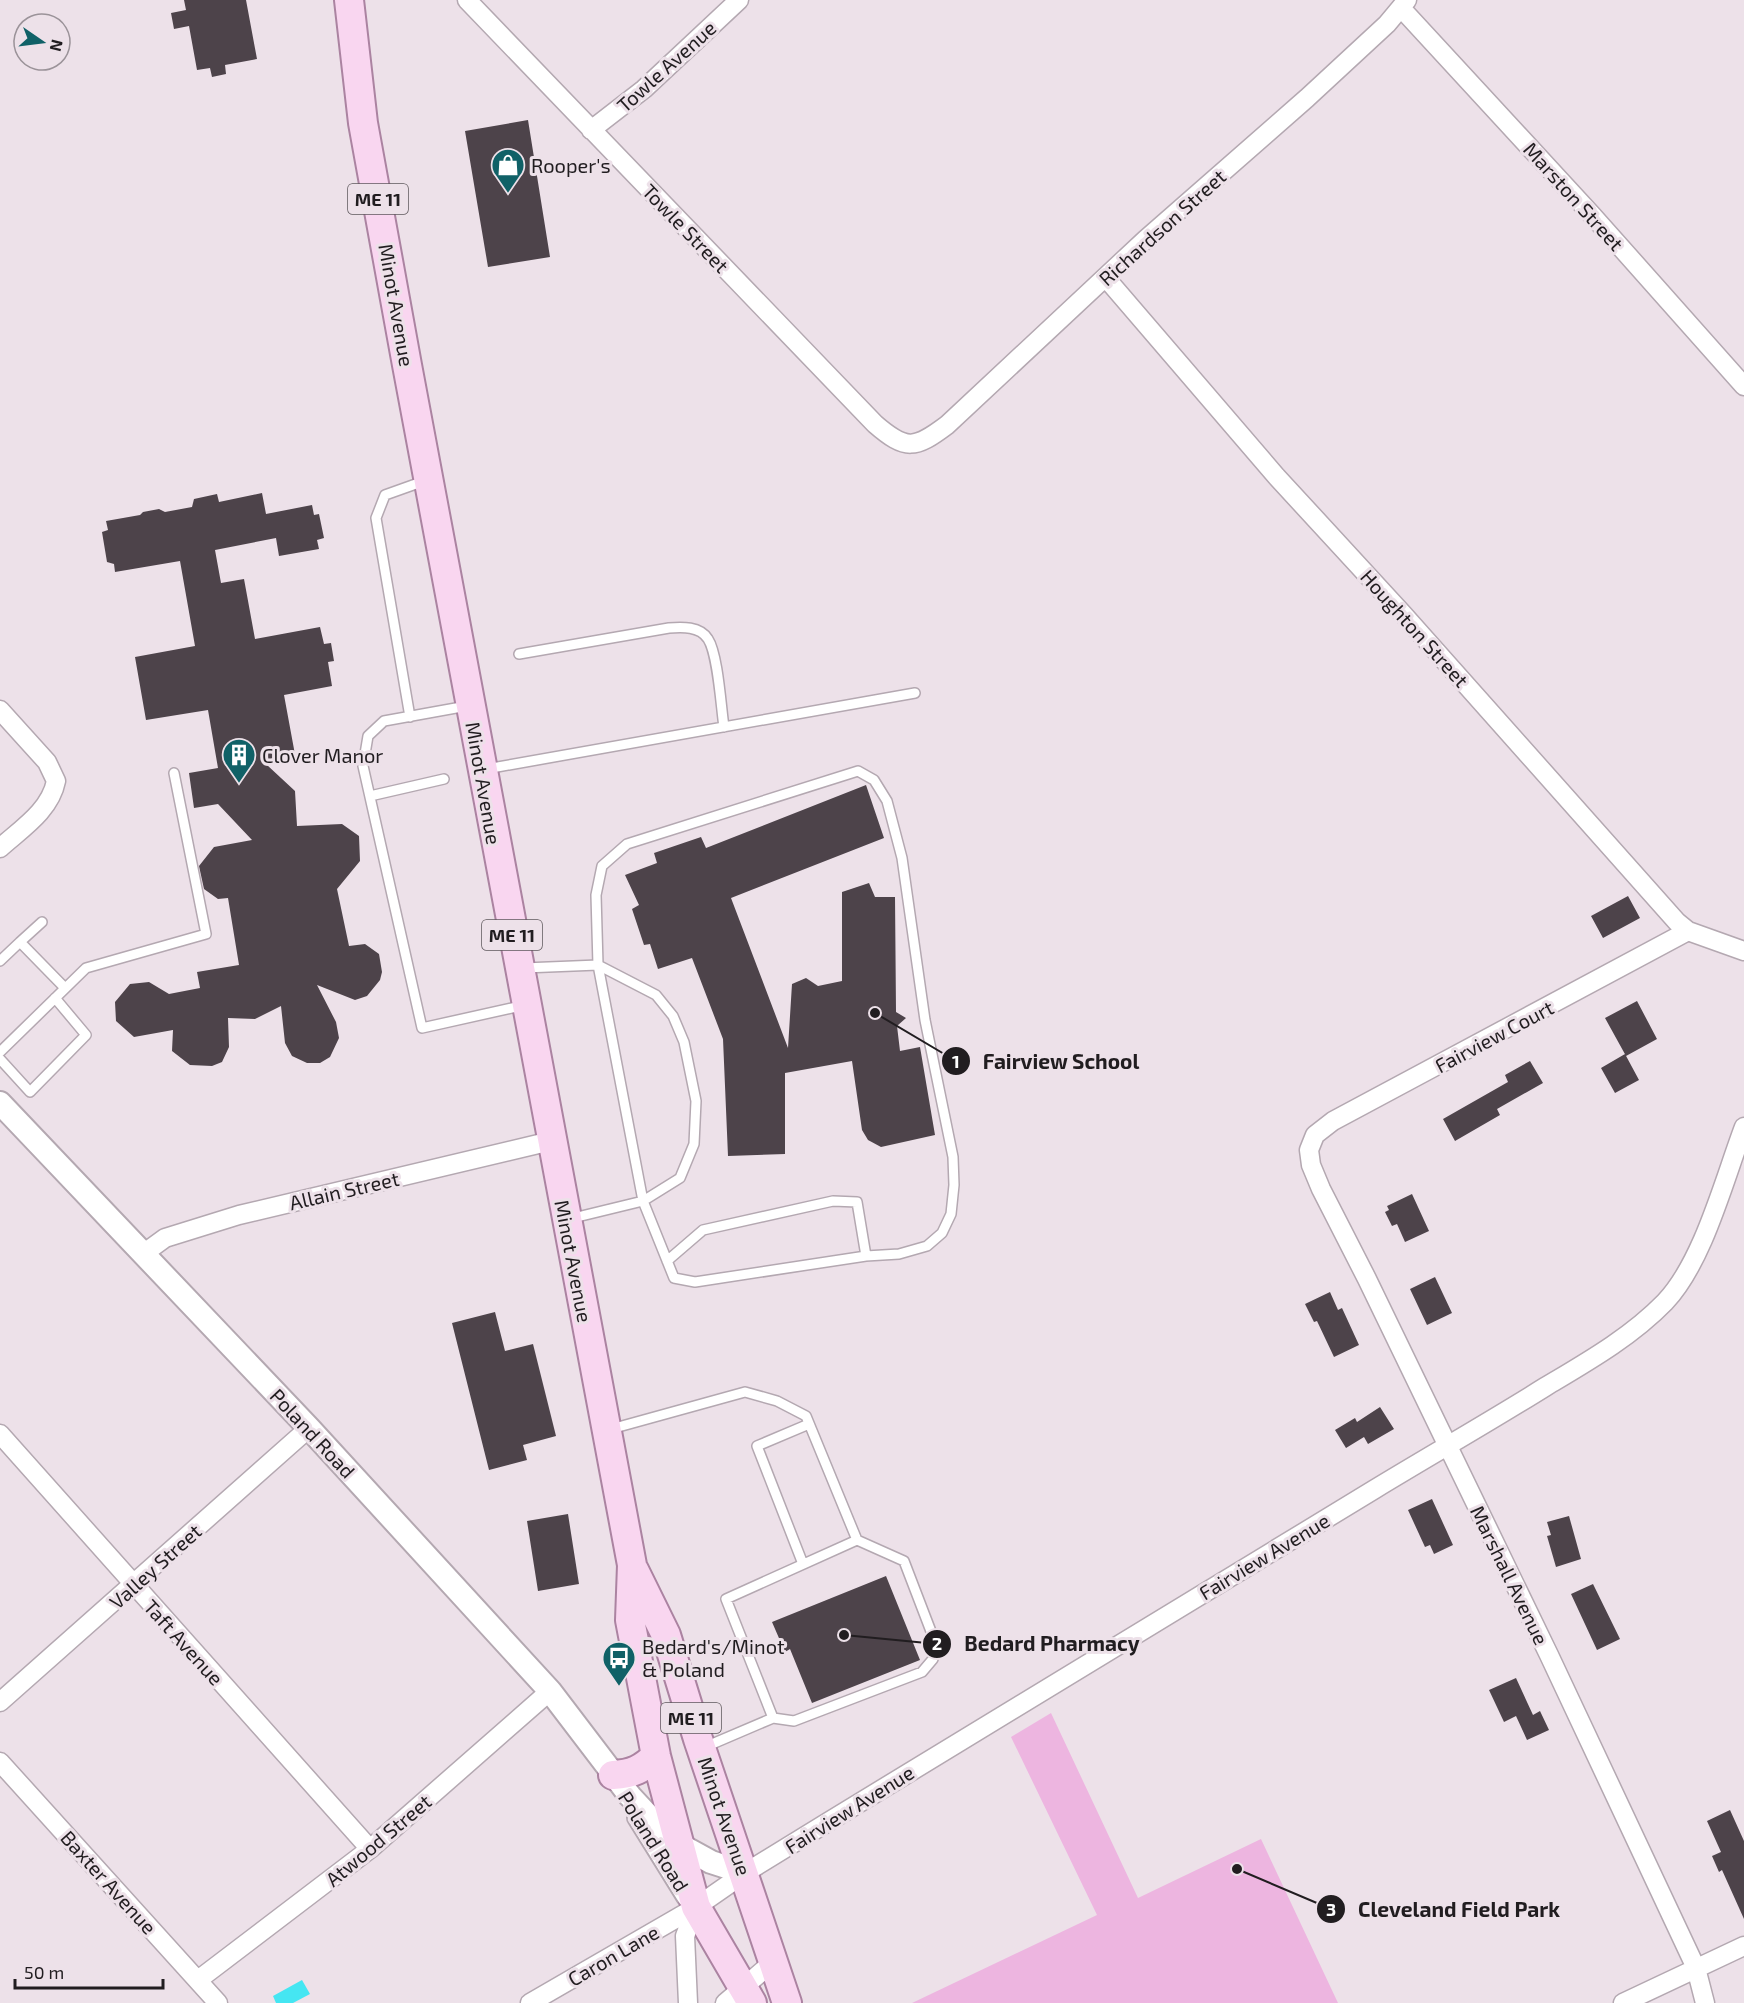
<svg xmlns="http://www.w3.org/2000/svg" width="1744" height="2003" viewBox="0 0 1744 2003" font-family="'Exo 2',sans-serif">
<rect width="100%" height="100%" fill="#ede1e9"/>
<path fill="#edb5e0" d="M 1051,1713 L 1138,1898 L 1261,1839 L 1338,2003 L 912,2003 L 1097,1915 L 1011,1737 Z"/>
<path fill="#45e6f2" d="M 302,1980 L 310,1994 L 293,2003 L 276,2003 L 273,1996 Z"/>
<path fill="#4d434a" d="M 184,0 L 246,0 L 257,59 L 225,65 L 226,74 L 212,77 L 210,68 L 197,70 L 189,26 L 174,29 L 171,13 L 186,10 Z
M 528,120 L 550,257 L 488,267 L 465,131 Z
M 262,493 L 266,514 L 312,505 L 314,515 L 319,514 L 324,538 L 317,540 L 319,549 L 279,556 L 276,538 L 215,550 L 221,583 L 244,579 L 255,639 L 320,627 L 324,644 L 331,643 L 334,661 L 328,662 L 332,686 L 284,695 L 296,760 L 267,765 L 295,791 L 297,826 L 342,824 L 359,836 L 360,861 L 337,889 L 349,946 L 365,944 L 379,954 L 382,972 L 380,980 L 367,996 L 355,1000 L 317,985 L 336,1022 L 339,1038 L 330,1057 L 320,1063 L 307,1063 L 292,1056 L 285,1043 L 281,1006 L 255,1019 L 228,1018 L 229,1047 L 222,1062 L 212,1066 L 190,1065 L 172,1051 L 173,1030 L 134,1037 L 116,1021 L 115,1002 L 130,984 L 149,982 L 169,994 L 200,988 L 197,972 L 239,965 L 228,898 L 218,899 L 204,889 L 199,866 L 214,847 L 252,840 L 218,804 L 194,808 L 189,773 L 218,768 L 208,710 L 146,720 L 135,657 L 195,646 L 180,561 L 115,572 L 114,564 L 107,562 L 102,532 L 108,530 L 106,521 L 140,515 L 143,512 L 159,509 L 165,512 L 192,507 L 194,499 L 217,494 L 219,502 Z
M 866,785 L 884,838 L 731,898 L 788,1048 L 792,984 L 806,978 L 818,986 L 842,981 L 842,892 L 869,883 L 875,897 L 895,897 L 896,1012 L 906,1018 L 897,1026 L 900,1051 L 920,1047 L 935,1135 L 881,1147 L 868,1140 L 862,1130 L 852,1061 L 785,1073 L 785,1154 L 728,1156 L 723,1039 L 692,958 L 658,969 L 650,944 L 644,945 L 632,909 L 639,905 L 625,875 L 657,863 L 654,853 L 701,837 L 706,848 Z
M 1628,896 L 1640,918 L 1603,938 L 1591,916 Z
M 1637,1001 L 1657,1039 L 1626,1056 L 1605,1018 Z
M 1625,1054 L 1639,1080 L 1615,1093 L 1601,1068 Z
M 1530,1061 L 1543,1083 L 1497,1109 L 1500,1115 L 1455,1141 L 1443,1119 L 1508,1082 L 1505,1075 Z
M 1412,1194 L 1429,1231 L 1405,1242 L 1397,1224 L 1392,1226 L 1385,1212 L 1389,1210 L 1387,1206 Z
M 1435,1277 L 1452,1313 L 1427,1325 L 1410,1289 Z
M 1330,1292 L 1338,1310 L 1342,1308 L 1359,1345 L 1334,1357 L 1317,1321 L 1314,1322 L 1305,1304 Z
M 495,1312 L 505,1351 L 533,1344 L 556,1436 L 523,1445 L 527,1460 L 489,1470 L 452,1323 Z
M 1380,1407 L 1394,1429 L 1368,1444 L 1364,1437 L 1346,1448 L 1335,1430 L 1355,1418 L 1357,1422 Z
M 1432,1499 L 1453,1545 L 1434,1554 L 1430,1545 L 1425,1547 L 1408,1510 Z
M 568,1514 L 579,1584 L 538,1591 L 527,1521 Z
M 1569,1516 L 1581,1559 L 1556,1567 L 1547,1536 L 1551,1535 L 1547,1522 Z
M 886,1576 L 920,1660 L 812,1703 L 790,1649 L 785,1652 L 772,1622 Z
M 1593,1584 L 1620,1639 L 1597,1650 L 1571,1594 Z
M 1516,1678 L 1533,1715 L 1540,1711 L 1549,1730 L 1527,1740 L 1516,1716 L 1504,1722 L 1489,1690 Z
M 1730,1810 L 1744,1841 L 1744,1919 L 1722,1870 L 1719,1872 L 1712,1856 L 1721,1852 L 1707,1821 Z"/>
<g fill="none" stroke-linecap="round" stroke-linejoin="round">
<g stroke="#b4a8b1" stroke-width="12">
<path id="service" d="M 519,654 L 669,628 C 682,627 700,626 708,639 C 718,654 721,707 724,727
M 467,706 L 384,721 L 368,736 L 363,766 L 422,1028 L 525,1005
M 410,717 L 376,518 L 385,495 L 427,480
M 486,769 L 915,693
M 370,796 L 444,779
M 20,942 L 42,922
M 0,961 L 20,942 L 65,988
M 524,968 L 598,965 L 656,995 L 673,1016 L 684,1042 L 696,1101 L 694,1144 L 680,1178 L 643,1201 L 569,1219
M 0,1052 L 86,968 L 206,934 L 174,773
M 0,1059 L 30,1092 L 86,1035 L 55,998
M 667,1261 L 703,1230 L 833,1201 L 857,1202 L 866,1256 L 695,1282 L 674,1278 L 643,1201 L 598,965 L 596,895 L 602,866 L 627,844 L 858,771 L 874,780 L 887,801 L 902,858 L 925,1020 L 953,1157 L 954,1185 L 951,1214 L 942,1233 L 927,1246 L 899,1254 L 866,1256
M 611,1429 L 745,1392 L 777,1401 L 806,1416 L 857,1540 L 904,1561 L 932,1634 L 933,1659 L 922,1672 L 794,1721 L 773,1718
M 803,1564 L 757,1446 L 809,1424
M 705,1747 L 773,1718 L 726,1599 L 857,1540"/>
</g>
<g stroke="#b4a8b1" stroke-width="21">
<path id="minor" d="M 467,0 L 875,424 C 906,451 915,449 947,425 L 1145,240 L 1307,98 L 1387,24 L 1407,0
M 1402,9 L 1592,215 L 1744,386
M 591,130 L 644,89 L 739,0
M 1106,278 L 1276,476 L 1403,614 L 1677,922 L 1688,931 L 1744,951
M 0,710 L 47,762 L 56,781 C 50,811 21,829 0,848
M 1688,931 L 1333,1121 L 1315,1135 L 1309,1150 L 1311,1165 L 1321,1189 L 1367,1279 L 1549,1655 L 1696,1968 L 1705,2003
M 143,1254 L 165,1238 L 239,1215 L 551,1141
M 0,1434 L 370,1849
M 0,1702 L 309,1428
M 0,1762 L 218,2003
M 198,1980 L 370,1849 L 550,1691
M 530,2003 L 696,1907 L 745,1873 C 954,1744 1164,1617 1375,1489 C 1431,1455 1489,1422 1545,1387 C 1587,1362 1631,1337 1665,1302 C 1703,1262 1724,1180 1744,1127
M 688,2003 L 685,1936 L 696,1907
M 725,2003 L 773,1962
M 1623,2003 L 1744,1946"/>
</g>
<g stroke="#b4a8b1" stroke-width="26">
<path id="tertiary" d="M 0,1103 L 309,1428 L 550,1691 L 630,1796 L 657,1825 L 680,1845 L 711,1862 L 745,1873
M 639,1817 L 688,1896"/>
</g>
<g stroke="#ab83a1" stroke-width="32">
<path id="primary" d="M 349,0 L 363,123 L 407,365 L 632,1565 L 630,1620 L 656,1756 L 696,1907 L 752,2003
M 634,1570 L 666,1635 L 698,1739 L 787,2003
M 613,1775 C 633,1774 642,1769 656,1756"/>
</g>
<use href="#service" stroke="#fff" stroke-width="9"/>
<use href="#minor" stroke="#fff" stroke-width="18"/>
<use href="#tertiary" stroke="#fff" stroke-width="22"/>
<use href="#primary" stroke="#f9d6f0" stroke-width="28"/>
</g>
<defs>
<g id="shop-pin" transform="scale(1.725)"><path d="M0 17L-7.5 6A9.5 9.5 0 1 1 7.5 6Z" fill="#106167" stroke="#ede1e9"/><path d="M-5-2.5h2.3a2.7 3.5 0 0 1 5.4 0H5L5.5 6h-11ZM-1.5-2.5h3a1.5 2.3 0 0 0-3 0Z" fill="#fff"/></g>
<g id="building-pin" transform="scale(1.725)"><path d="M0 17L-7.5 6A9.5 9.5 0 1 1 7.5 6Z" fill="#106167" stroke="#ede1e9"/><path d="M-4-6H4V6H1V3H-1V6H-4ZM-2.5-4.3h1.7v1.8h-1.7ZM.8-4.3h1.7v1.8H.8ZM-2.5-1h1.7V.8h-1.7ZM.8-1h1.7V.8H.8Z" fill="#fff"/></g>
<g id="bus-pin" transform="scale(1.725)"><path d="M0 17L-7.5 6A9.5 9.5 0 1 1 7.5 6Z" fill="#106167" stroke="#ede1e9"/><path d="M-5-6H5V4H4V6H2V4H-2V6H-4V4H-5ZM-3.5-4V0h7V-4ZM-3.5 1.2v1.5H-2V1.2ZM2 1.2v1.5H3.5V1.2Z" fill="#fff"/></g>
</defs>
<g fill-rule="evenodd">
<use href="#shop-pin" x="508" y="165"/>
<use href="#building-pin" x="239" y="755"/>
<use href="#bus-pin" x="619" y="1658"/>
</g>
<g text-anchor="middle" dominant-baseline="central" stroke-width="6" stroke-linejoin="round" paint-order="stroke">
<g fill="#ede1e9" stroke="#5e585c" stroke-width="1.5">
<rect x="348" y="184" width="60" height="30" rx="4.5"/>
<rect x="482" y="920" width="60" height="30" rx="4.5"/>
<rect x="661" y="1703" width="60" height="30" rx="4.5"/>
</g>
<g font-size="18" font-weight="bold" fill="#211d20">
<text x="378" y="199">ME 11</text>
<text x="512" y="935">ME 11</text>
<text x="691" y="1718">ME 11</text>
</g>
<g font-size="20" fill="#211d20" stroke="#ede1e9">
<text transform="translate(666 66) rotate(-42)">Towle Avenue</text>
<text transform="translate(1574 196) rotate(48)">Marston Street</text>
<text transform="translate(1162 227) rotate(-42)">Richardson Street</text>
<text transform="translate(686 228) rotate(46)">Towle Street</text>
<text transform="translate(397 305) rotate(80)">Minot Avenue</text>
<text transform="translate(1415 628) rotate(48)">Houghton Street</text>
<text transform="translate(484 783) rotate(80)">Minot Avenue</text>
<text transform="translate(1494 1036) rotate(-28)">Fairview Court</text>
<text transform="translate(344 1190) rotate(-13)">Allain Street</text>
<text transform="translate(574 1261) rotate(79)">Minot Avenue</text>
<text transform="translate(313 1433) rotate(47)">Poland Road</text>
<text transform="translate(1264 1556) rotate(-31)">Fairview Avenue</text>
<text transform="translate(155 1566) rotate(-42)">Valley Street</text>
<text transform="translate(1510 1575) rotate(64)">Marshall Avenue</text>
<text transform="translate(184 1642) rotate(48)">Taft Avenue</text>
<text transform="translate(849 1809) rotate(-32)">Fairview Avenue</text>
<text transform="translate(725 1816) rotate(71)">Minot Avenue</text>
<text transform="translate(378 1840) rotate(-40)">Atwood Street</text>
<text transform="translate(654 1841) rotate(58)">Poland Road</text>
<text transform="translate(109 1882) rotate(48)">Baxter Avenue</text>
<text transform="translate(613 1955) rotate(-30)">Caron Lane</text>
</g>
<g font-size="20" fill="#211d20" stroke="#ede1e9" text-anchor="start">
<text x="531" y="165">Rooper's</text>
<text x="262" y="755">Clover Manor</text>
<text x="642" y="1646">Bedard's/Minot<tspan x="642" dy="23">&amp; Poland</tspan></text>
</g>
</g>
<path fill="none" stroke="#211d20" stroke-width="2" d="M875 1013L956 1061M844 1635L937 1644M1237 1869L1331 1909"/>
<g fill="#211d20" stroke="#ede1e9" stroke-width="2">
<circle cx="875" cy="1013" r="6"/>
<circle cx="844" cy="1635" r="6"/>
<circle cx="1237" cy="1869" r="6"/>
<circle cx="956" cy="1061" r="15"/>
<circle cx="937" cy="1644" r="15"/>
<circle cx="1331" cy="1909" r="15"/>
</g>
<g font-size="18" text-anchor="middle" font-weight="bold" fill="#fff">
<text x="956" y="1068">1</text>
<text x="937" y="1650">2</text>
<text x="1331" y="1916">3</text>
</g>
<g font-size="21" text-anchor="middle" font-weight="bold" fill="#211d20" stroke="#ede1e9" stroke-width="6" stroke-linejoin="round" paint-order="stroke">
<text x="1061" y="1069">Fairview School</text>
<text x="1052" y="1651">Bedard Pharmacy</text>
<text x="1459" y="1917">Cleveland Field Park</text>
</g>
<g transform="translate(42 42) rotate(104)"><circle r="28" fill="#ede1e9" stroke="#9b9399" stroke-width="1.5"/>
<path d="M0-4.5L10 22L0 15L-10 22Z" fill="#106167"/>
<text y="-9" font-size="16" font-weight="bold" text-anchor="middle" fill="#211d20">N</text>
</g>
<path d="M15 1979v9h148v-9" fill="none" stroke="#211d20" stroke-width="3"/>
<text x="24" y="1979" font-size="18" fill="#211d20" stroke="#ede1e9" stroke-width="4.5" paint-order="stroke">50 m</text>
</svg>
